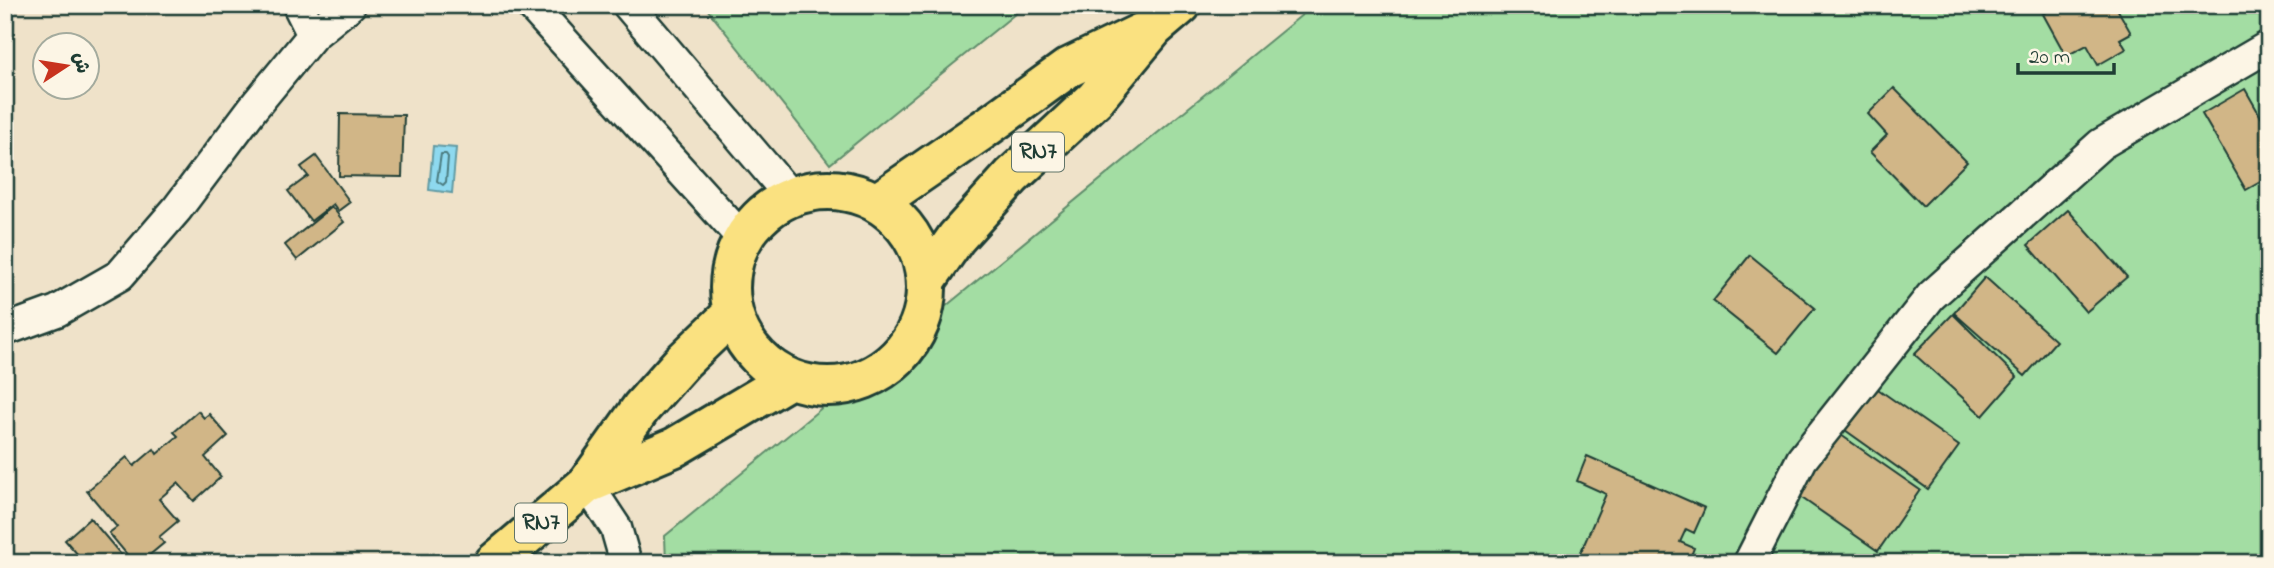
<svg xmlns="http://www.w3.org/2000/svg" width="2274" height="568" viewBox="0 0 2274 568" font-family="'Indie Flower','Playpen Sans Arabic',sans-serif">
<rect width="100%" height="100%" fill="#efe2c9"/>
<filter id="ink" filterUnits="userSpaceOnUse"><feTurbulence type="fractalNoise" baseFrequency=".0143" numOctaves="2"/><feDisplacementMap in="SourceGraphic" scale="14" xChannelSelector="R" yChannelSelector="G"/><feConvolveMatrix kernelMatrix="1 2 1 2 8 2 1 2 1" color-interpolation-filters="sRGB"/></filter>
<g filter="url(#ink)">
<path fill="#a3dda3" stroke="#618d6c" stroke-width="2" d="M 704,5 L 1026,5 L 830,164 Z
M 1314,5 L 2269,5 L 2269,563 L 666,563 L 665,536 Z"/>
<path fill="#8ed9ef" stroke="#629ba4" stroke-width="2" d="M 433,146 L 456,148 L 452,193 L 429,190 Z"/>
<g fill="none" stroke-linecap="round" stroke-linejoin="round">
<path stroke="#4b7b7f" stroke-width="2" d="M 441,154 L 446,154 L 448,157 L 446,182 L 443,185 L 437,181 Z"/>
</g>
<path fill="#d1b687" stroke="#1f3d34" stroke-width="2" d="M 2038,5 L 2052,5 L 2041,12 Z
M 2058,5 L 2115,5 L 2131,33 L 2120,39 L 2126,49 L 2098,65 L 2087,45 L 2066,56 L 2043,14 Z
M 1894,88 L 1967,162 L 1923,206 L 1870,152 L 1887,135 L 1868,114 Z
M 2245,89 L 2269,131 L 2269,177 L 2246,190 L 2202,114 Z
M 340,114 L 404,115 L 402,177 L 339,176 Z
M 316,156 L 350,202 L 338,211 L 333,204 L 311,221 L 288,191 L 308,176 L 301,167 Z
M 332,207 L 344,222 L 297,260 L 285,245 Z
M 2068,210 L 2127,277 L 2086,312 L 2028,245 Z
M 1750,255 L 1815,308 L 1778,353 L 1713,301 Z
M 1985,277 L 2056,341 L 2025,376 L 1954,313 Z
M 1953,314 L 2017,377 L 1983,416 L 1914,354 Z
M 1875,387 L 1959,446 L 1928,489 L 1845,430 Z
M 198,411 L 204,418 L 209,414 L 228,436 L 205,457 L 221,477 L 194,501 L 178,483 L 159,499 L 178,521 L 159,537 L 164,543 L 140,563 L 134,563 L 109,533 L 117,527 L 87,491 L 127,457 L 134,466 L 154,449 L 157,454 L 178,436 L 174,432 Z
M 1838,433 L 1920,490 L 1878,551 L 1796,494 Z
M 1587,456 L 1705,508 L 1694,533 L 1686,529 L 1680,542 L 1694,548 L 1688,563 L 1585,563 L 1587,559 L 1579,556 L 1606,494 L 1577,481 Z
M 90,518 L 128,563 L 85,563 L 65,540 Z"/>
<g fill="none" stroke-linecap="round" stroke-linejoin="round">
<g stroke="#1f3d34" stroke-width="35">
<path id="street" d="M 298,5 L 313,35
M 531,5 L 742,238
M 628,5 L 790,196
M 5,330 L 57,311 L 120,275 L 177,209 L 253,108 L 313,35 L 350,5
M 587,484 L 616,528 L 626,563
M 1749,563 L 1802,459 L 1931,296 L 2101,144 L 2269,46"/>
</g>
<g stroke="#1f3d34" stroke-width="44">
<path id="primary" d="M730 288a98 98 0 1 1 196 0a98 98 0 1 1-196 0Z
M 878,202 L 984,129 L 1068,68 L 1145,31
M 926,281 L 956,238 L 1012,176 L 1095,99 L 1154,28 L 1181,5
M 587,484 L 675,447 L 790,379
M 494,563 L 587,484 L 641,408 L 682,362 L 732,314"/>
</g>
<use href="#street" stroke="#fcf5e5" stroke-width="30"/>
<use href="#primary" stroke="#fae180" stroke-width="38"/>
</g>
</g>
<g text-anchor="middle" dominant-baseline="central" stroke-width="7" stroke-linejoin="round" paint-order="stroke">
<g fill="#fcf5e5" stroke="#617469" stroke-width="2">
<rect x="1012" y="132.5" width="52" height="39" rx="5"/>
<rect x="515" y="503.5" width="52" height="39" rx="5"/>
</g>
<g font-size="23" font-weight="bold" fill="#1f3d34">
<text x="1038" y="152">RN7</text>
<text x="541" y="523">RN7</text>
</g>
</g>
<rect width="2274" height="568" fill="none" stroke="#fcf5e5" stroke-width="28"/>
<rect x="14" y="14" width="2246" height="540" fill="none" stroke="#1f3d34" stroke-width="2.5" filter="url(#ink)"/>
<g transform="translate(66 66) rotate(78)"><circle r="33" fill="#fcf5e5" stroke="#a4ab9e" stroke-width="2"/>
<path d="M0-5L12 26L0 18L-12 26Z" fill="#c8321e"/>
<text y="-10" font-size="19" font-weight="bold" text-anchor="middle" fill="#1f3d34">ش</text>
</g>
<path d="M2018 63v10h96v-10" fill="none" stroke="#1f3d34" stroke-width="3.5"/>
<text x="2029" y="63" font-size="21" fill="#1f3d34" stroke="#fcf5e5" stroke-width="5" paint-order="stroke">20 m</text>
</svg>
